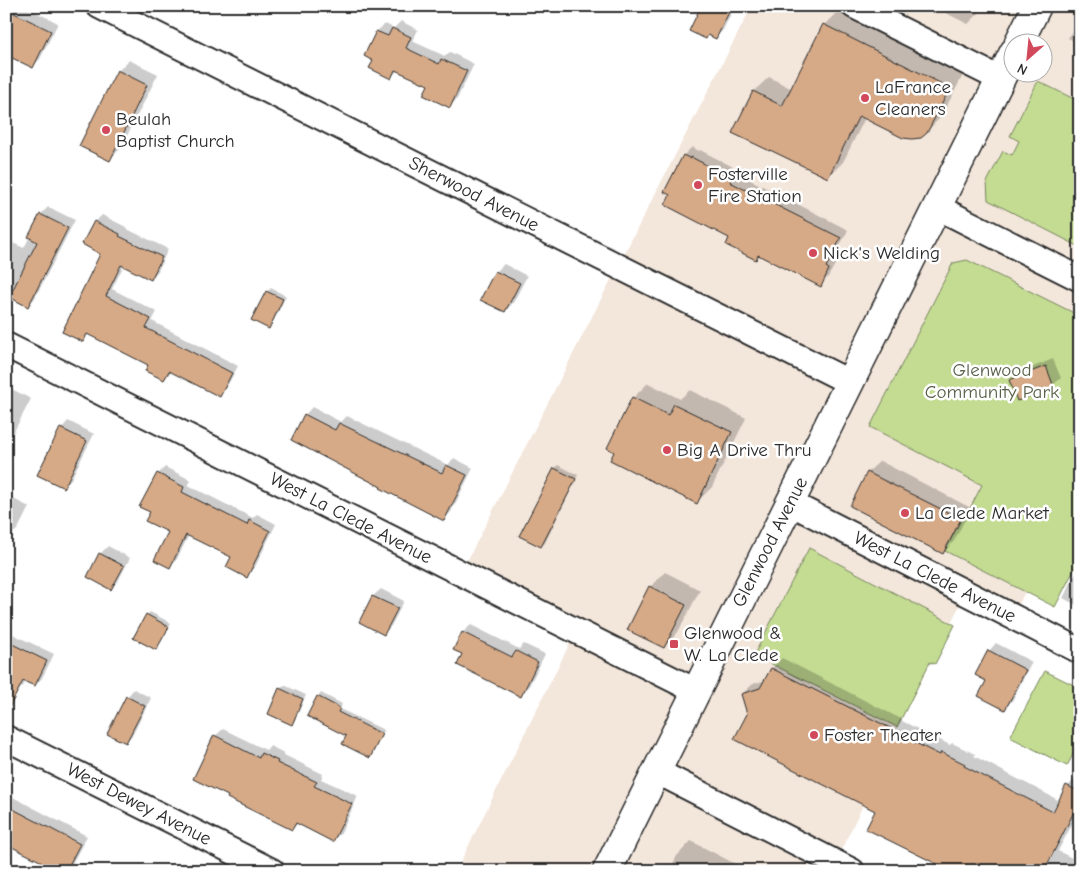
<svg xmlns="http://www.w3.org/2000/svg" width="1086" height="877" viewBox="0 0 1086 877" font-family="'Comic Neue',sans-serif">
<rect width="100%" height="100%" fill="#fff"/>
<filter id="ink" filterUnits="userSpaceOnUse"><feTurbulence type="fractalNoise" baseFrequency=".02" numOctaves="2"/><feDisplacementMap in="SourceGraphic" scale="10" xChannelSelector="R" yChannelSelector="G"/><feConvolveMatrix kernelMatrix="1 2 1 2 8 2 1 2 1" color-interpolation-filters="sRGB"/></filter>
<g filter="url(#ink)">
<path fill="#f3e6db" fill-rule="evenodd" d="M 752,6 L 1080,6 L 1080,481 L 1013,616 L 966,593 L 859,802 L 863,805 L 831,871 L 456,871 L 576,631 L 461,573 L 618,266 ZM 1014,42 L 1044,42 L 1044,72 L 1014,72 Z"/>
<path fill="#c3dc92" stroke="#77845e" d="M 1038,81 L 1080,102 L 1080,247 L 988,200 L 987,182 L 1003,151 L 1012,155 L 1019,141 L 1010,136 Z
M 967,260 L 1080,316 L 1080,558 L 1055,607 L 945,551 L 961,519 L 964,520 L 982,485 L 870,427 L 953,263 Z
M 809,548 L 955,625 L 935,664 L 930,662 L 897,727 L 754,655 Z
M 1045,671 L 1080,688 L 1080,741 L 1067,766 L 1010,737 Z"/>
<path fill="#0003" d="M 6,6 L 23,6 L 58,23 L 40,59 L 33,66 L 6,53 Z
M 703,6 L 735,6 L 723,30 L 716,37 L 709,34 Z
M 932,6 L 983,6 L 979,13 L 968,24 Z
M 839,10 L 964,73 L 941,117 L 926,132 L 865,118 L 843,162 L 828,177 L 754,91 L 769,77 L 792,89 L 824,25 Z
M 1080,15 L 1080,44 L 1068,38 Z
M 401,21 L 418,30 L 412,41 L 445,56 L 450,52 L 474,64 L 457,99 L 449,107 L 429,85 L 398,70 L 391,77 L 374,61 L 365,56 L 377,31 L 385,24 L 394,28 Z
M 129,60 L 158,74 L 121,148 L 110,159 L 118,71 Z
M 692,147 L 699,151 L 700,150 L 739,170 L 737,173 L 848,230 L 833,259 L 837,261 L 828,277 L 820,285 L 760,254 L 755,258 L 731,237 L 672,195 L 665,192 L 684,155 Z
M 48,207 L 75,220 L 35,298 L 28,306 L 6,294 L 6,240 L 24,248 L 41,214 Z
M 102,215 L 126,227 L 125,228 L 168,249 L 158,271 L 151,278 L 124,265 L 112,289 L 157,312 L 152,321 L 238,366 L 226,388 L 219,395 L 171,372 L 164,379 L 150,365 L 89,334 L 83,340 L 102,253 L 95,222 Z
M 504,264 L 527,276 L 513,303 L 505,311 L 482,300 L 496,272 Z
M 271,288 L 286,296 L 272,324 L 268,327 L 267,292 Z
M 1053,359 L 1061,378 L 1053,385 L 1010,381 L 1018,373 Z
M 648,383 L 680,399 L 690,390 L 746,418 L 712,487 L 697,502 L 615,451 L 633,398 Z
M 6,386 L 31,399 L 10,439 L 6,443 Z
M 312,407 L 341,422 L 347,416 L 448,465 L 454,458 L 473,468 L 451,512 L 444,519 L 305,415 Z
M 68,421 L 94,434 L 71,479 L 64,487 L 61,429 Z
M 880,461 L 971,508 L 954,541 L 943,553 L 851,506 L 868,472 Z
M 558,465 L 578,475 L 545,543 L 541,546 L 555,468 Z
M 165,467 L 191,480 L 188,485 L 253,518 L 257,514 L 276,524 L 254,569 L 247,576 L 232,557 L 189,535 L 177,559 L 170,566 L 169,531 L 151,512 L 158,474 Z
M 6,495 L 29,507 L 18,529 L 10,536 L 6,534 Z
M 108,546 L 130,558 L 118,581 L 111,588 L 100,554 Z
M 1080,565 L 1080,607 L 1063,598 Z
M 665,572 L 700,590 L 678,632 L 664,647 L 650,587 Z
M 381,589 L 404,601 L 391,626 L 384,633 L 361,622 L 373,596 Z
M 150,612 L 171,623 L 159,645 L 155,649 L 147,615 Z
M 471,625 L 519,649 L 524,644 L 545,654 L 528,688 L 520,696 L 464,654 L 455,649 L 463,632 Z
M 6,631 L 54,654 L 42,678 L 35,685 L 26,681 L 23,686 L 16,693 L 6,674 Z
M 996,643 L 1032,662 L 1012,701 L 1004,709 L 988,681 L 989,651 Z
M 782,658 L 903,720 L 902,721 L 950,745 L 952,743 L 975,754 L 974,756 L 1060,801 L 1068,786 L 1078,776 L 1080,777 L 1080,819 L 1076,817 L 1058,851 L 1080,862 L 1076,871 L 953,871 L 876,810 L 749,714 L 742,694 L 753,684 L 766,680 L 772,668 Z
M 284,685 L 306,695 L 295,720 L 291,723 L 269,713 L 280,689 Z
M 134,689 L 151,698 L 133,734 L 126,742 L 127,697 Z
M 321,693 L 342,704 L 340,709 L 384,730 L 373,753 L 370,756 L 348,735 L 318,697 Z
M 223,729 L 266,750 L 270,746 L 284,753 L 284,755 L 323,774 L 321,779 L 358,796 L 341,833 L 333,840 L 298,823 L 292,829 L 215,736 Z
M 6,790 L 8,791 L 7,794 L 87,836 L 68,871 L 39,871 L 43,862 L 6,843 Z
M 691,841 L 749,871 L 669,871 L 677,856 Z"/>
<path fill="#d6aa87" stroke="#2b2b2b" d="M 701,6 L 732,6 L 716,39 L 708,35 L 706,39 L 689,31 Z
M 6,9 L 51,31 L 33,68 L 6,55 Z
M 823,24 L 950,88 L 927,133 L 921,138 L 912,139 L 903,138 L 859,116 L 828,178 L 770,150 L 770,151 L 732,133 L 753,91 L 782,106 Z
M 392,28 L 411,37 L 406,48 L 439,64 L 441,59 L 467,71 L 450,108 L 423,95 L 428,85 L 395,70 L 391,79 L 369,68 L 373,61 L 364,56 L 376,31 L 388,36 Z
M 117,70 L 147,85 L 110,161 L 79,146 Z
M 683,155 L 691,159 L 691,157 L 732,178 L 730,182 L 841,238 L 826,267 L 829,269 L 821,287 L 758,255 L 756,260 L 726,245 L 729,238 L 665,205 L 670,195 L 664,192 Z
M 40,214 L 68,228 L 28,307 L 9,297 L 37,242 L 28,237 Z
M 94,221 L 120,234 L 119,236 L 162,257 L 151,280 L 121,265 L 106,296 L 151,319 L 146,328 L 232,373 L 220,397 L 169,371 L 164,380 L 145,371 L 148,365 L 87,334 L 83,342 L 62,332 L 100,254 L 82,244 Z
M 495,271 L 520,283 L 505,312 L 480,300 Z
M 266,291 L 283,299 L 269,329 L 251,320 Z
M 1046,366 L 1054,387 L 1017,401 L 1009,380 Z
M 632,397 L 668,415 L 674,404 L 732,432 L 697,504 L 610,460 L 614,452 L 607,448 Z
M 304,414 L 335,430 L 339,423 L 442,473 L 446,465 L 467,475 L 444,521 L 380,488 L 381,487 L 291,440 Z
M 60,428 L 87,441 L 64,488 L 37,475 Z
M 554,468 L 576,479 L 541,547 L 519,536 Z
M 867,472 L 961,519 L 943,554 L 850,506 Z
M 157,473 L 184,487 L 182,492 L 247,525 L 249,520 L 270,531 L 247,578 L 226,567 L 231,557 L 186,535 L 170,568 L 154,560 L 168,532 L 145,521 L 150,512 L 139,507 Z
M 99,553 L 124,566 L 111,590 L 87,577 Z
M 649,586 L 686,605 L 664,648 L 627,630 Z
M 372,596 L 398,608 L 384,635 L 359,622 Z
M 146,614 L 169,627 L 156,650 L 133,638 Z
M 462,632 L 512,657 L 516,651 L 538,662 L 521,697 L 457,665 L 462,654 L 453,650 Z
M 6,641 L 47,661 L 35,686 L 23,681 L 6,714 Z
M 988,650 L 1026,670 L 1005,710 L 978,696 L 986,681 L 975,675 Z
M 771,668 L 894,730 L 893,732 L 940,755 L 941,752 L 965,764 L 964,766 L 1053,812 L 1066,785 L 1080,792 L 1080,815 L 1074,812 L 1044,871 L 951,871 L 866,829 L 875,811 L 734,739 L 747,714 L 741,694 L 760,688 Z
M 279,688 L 303,699 L 292,725 L 268,714 Z
M 126,696 L 145,706 L 126,743 L 107,734 Z
M 317,696 L 340,708 L 338,712 L 382,734 L 370,758 L 342,744 L 346,736 L 307,716 Z
M 214,735 L 259,758 L 261,753 L 278,761 L 277,763 L 317,782 L 314,786 L 352,804 L 333,842 L 296,823 L 292,830 L 227,798 L 228,796 L 193,779 Z
M 13,809 L 80,844 L 66,871 L 37,871 L 42,862 L 6,844 L 6,821 Z"/>
<g fill="none" stroke-linecap="round" stroke-linejoin="round">
<g stroke="#2b2b2b" stroke-width="28">
<path id="street" d="M 99,6 L 849,382
M 854,6 L 1000,79
M 937,207 L 1080,279
M 6,345 L 696,691
M 790,503 L 1080,651
M 6,738 L 272,871
M 656,771 L 852,871"/>
</g>
<g stroke="#2b2b2b" stroke-width="31">
<path id="secondary" d="M 1019,42 L 1037,6
M 607,871 L 1014,52"/>
</g>
<use href="#street" stroke="#fff" stroke-width="24"/>
<use href="#secondary" stroke="#fff" stroke-width="28"/>
</g>
</g>
<g fill="#d1495b" stroke="#fff" stroke-width="2">
<circle cx="865" cy="98" r="5"/>
<circle cx="106" cy="130" r="5"/>
<circle cx="698" cy="185" r="5"/>
<circle cx="813" cy="253" r="5"/>
<circle cx="667" cy="450" r="5"/>
<circle cx="905" cy="513" r="5"/>
<rect x="669" y="639" width="10" height="10" rx="2.5"/>
<circle cx="814" cy="735" r="5"/>
</g>
<g text-anchor="middle" dominant-baseline="central" stroke-width="5" stroke-linejoin="round" paint-order="stroke">
<g font-size="19" fill="#2b2b2b" stroke="#fff" text-anchor="start">
<text x="875" y="87">LaFrance<tspan x="875" dy="22">Cleaners</tspan></text>
<text x="116" y="119">Beulah<tspan x="116" dy="22">Baptist Church</tspan></text>
<text x="708" y="174">Fosterville<tspan x="708" dy="22">Fire Station</tspan></text>
<text x="823" y="253">Nick's Welding</text>
<text x="677" y="450">Big A Drive Thru</text>
<text x="915" y="513">La Clede Market</text>
<text x="684" y="633">Glenwood &amp;<tspan x="684" dy="22">W. La Clede</tspan></text>
<text x="824" y="735">Foster Theater</text>
</g>
<g font-size="19" fill="#2b2b2b" stroke="#fff">
<text transform="translate(474 194) rotate(27)">Sherwood Avenue</text>
<text transform="translate(351 518) rotate(27)">West La Clede Avenue</text>
<text transform="translate(770 542) rotate(-63)">Glenwood Avenue</text>
<text transform="translate(935 577) rotate(27)">West La Clede Avenue</text>
<text transform="translate(139 804) rotate(27)">West Dewey Avenue</text>
</g>
<g font-size="19" fill="#59604a" stroke="#fff">
<text x="992" y="370">Glenwood<tspan x="992" dy="22">Community Park</tspan></text>
</g>
</g>
<rect width="1086" height="877" fill="none" stroke="#fff" stroke-width="25"/>
<rect x="12" y="12" width="1061" height="852" fill="none" stroke="#2b2b2b" stroke-width="2" filter="url(#ink)"/>
<g transform="translate(1028 58) rotate(207)"><circle r="24" fill="#ffffff" stroke="#aaaaaa"/>
<path d="M0-4L9 19L0 12L-9 19Z" fill="#d1495b"/>
<text y="-8" font-size="14" font-weight="bold" text-anchor="middle" fill="#2b2b2b">N</text>
</g>
</svg>
